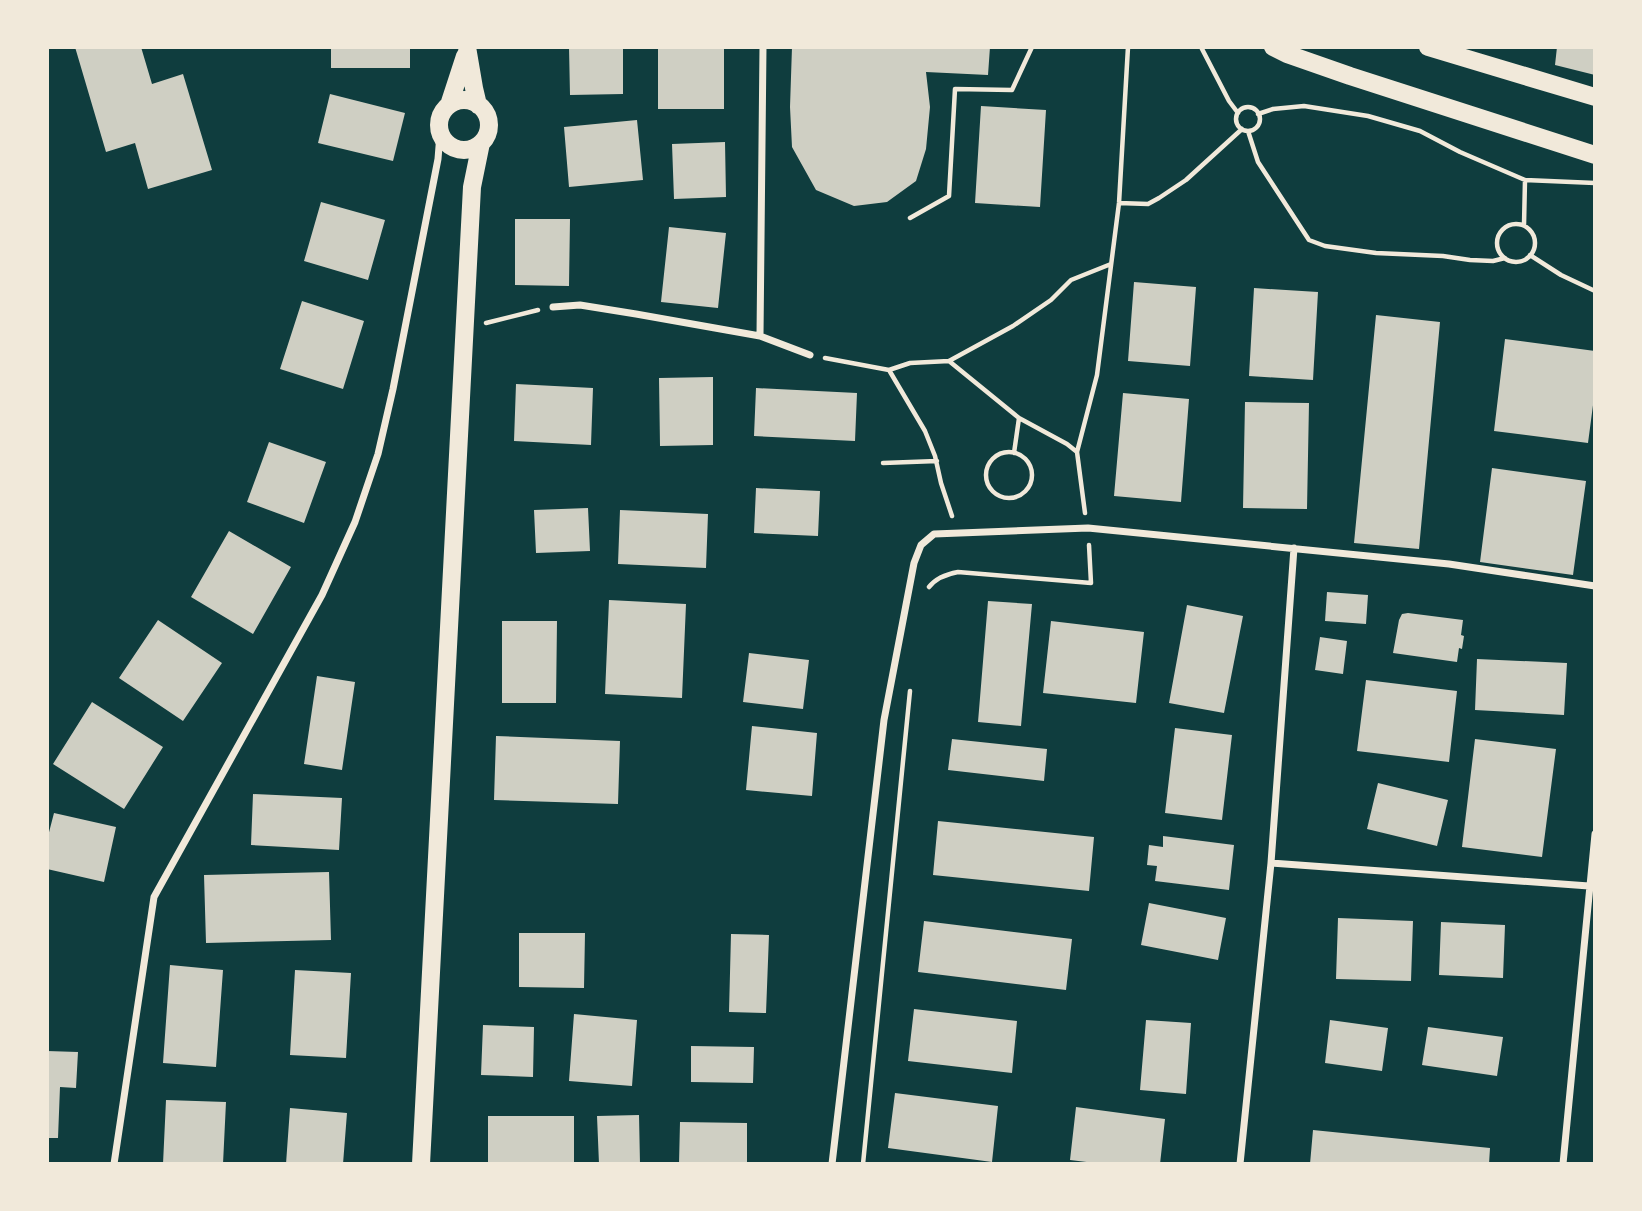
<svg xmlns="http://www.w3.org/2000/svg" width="1642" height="1211" viewBox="0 0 1642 1211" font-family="Georgia,serif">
<rect width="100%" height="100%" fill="#0f3d3e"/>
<path fill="#cfcfc3" d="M 75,47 L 141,47 L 152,84 L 183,74 L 212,170 L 148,189 L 135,143 L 106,152 Z
M 331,47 L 410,47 L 410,68 L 331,68 Z
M 569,47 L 623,47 L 623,94 L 570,95 Z
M 658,47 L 724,47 L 724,109 L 658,109 Z
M 792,47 L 990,47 L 988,75 L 926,72 L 930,107 L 926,149 L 916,181 L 887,202 L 854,206 L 816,190 L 792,147 L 790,107 Z
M 1557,47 L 1595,47 L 1595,75 L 1555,65 Z
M 330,94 L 405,113 L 393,161 L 318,143 Z
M 981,106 L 1046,110 L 1040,207 L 975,203 Z
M 637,120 L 643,180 L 569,187 L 564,127 Z
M 725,142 L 726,197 L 674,199 L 672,144 Z
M 321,202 L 385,220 L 368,280 L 304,261 Z
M 515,219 L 570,219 L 569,286 L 515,285 Z
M 669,227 L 726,233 L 718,308 L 661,302 Z
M 1134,282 L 1196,287 L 1190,366 L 1128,361 Z
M 1254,288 L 1318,292 L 1313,380 L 1249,376 Z
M 302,301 L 364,321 L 343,389 L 280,369 Z
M 1376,315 L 1440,322 L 1419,549 L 1354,543 Z
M 1505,339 L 1595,351 L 1595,390 L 1588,443 L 1494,431 Z
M 713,377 L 713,445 L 660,446 L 659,378 Z
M 516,384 L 593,388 L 591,445 L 514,441 Z
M 756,388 L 857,393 L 855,441 L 754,436 Z
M 1123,393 L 1189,399 L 1181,502 L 1114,496 Z
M 1245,402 L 1309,403 L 1307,509 L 1243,508 Z
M 269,442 L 326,462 L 304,523 L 247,502 Z
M 1492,468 L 1586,481 L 1573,575 L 1480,562 Z
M 756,488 L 820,491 L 818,536 L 754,533 Z
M 588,508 L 590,551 L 536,553 L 534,510 Z
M 620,510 L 708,514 L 706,568 L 618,564 Z
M 229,531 L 291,567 L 253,634 L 191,597 Z
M 1327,592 L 1368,595 L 1366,624 L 1325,621 Z
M 609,600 L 686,604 L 682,698 L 605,694 Z
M 988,601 L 1032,604 L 1021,726 L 978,722 Z
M 1187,605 L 1243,616 L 1224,713 L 1169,703 Z
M 1408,613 L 1463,620 L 1461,635 L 1464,636 L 1462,649 L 1459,648 L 1457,662 L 1393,653 L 1399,620 L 1402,614 Z
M 158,620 L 222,663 L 183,721 L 119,678 Z
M 502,621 L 557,621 L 556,703 L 502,703 Z
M 1051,621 L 1144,632 L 1136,703 L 1043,693 Z
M 1320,637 L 1347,641 L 1343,674 L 1315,670 Z
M 749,653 L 809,660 L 803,709 L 743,702 Z
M 1477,659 L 1567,663 L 1564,715 L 1475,710 Z
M 317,676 L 355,682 L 342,770 L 304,764 Z
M 1366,680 L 1457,691 L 1449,762 L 1357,751 Z
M 92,702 L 163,747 L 124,809 L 53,764 Z
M 752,726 L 817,733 L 812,796 L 746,790 Z
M 1175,728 L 1232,735 L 1222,820 L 1165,813 Z
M 496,736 L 620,741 L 618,804 L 494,800 Z
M 952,739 L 1047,749 L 1044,781 L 948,770 Z
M 1475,739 L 1556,749 L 1542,857 L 1462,847 Z
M 1378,783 L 1448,800 L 1437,846 L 1367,829 Z
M 253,794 L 342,798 L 339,850 L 251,845 Z
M 54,813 L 116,827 L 104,882 L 47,869 L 47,840 Z
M 938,821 L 1094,837 L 1089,891 L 933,875 Z
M 1163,836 L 1234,845 L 1229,890 L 1155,881 L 1157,866 L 1147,865 L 1149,845 L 1163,847 Z
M 329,872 L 331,940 L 206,943 L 204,875 Z
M 1149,903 L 1226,918 L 1218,960 L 1141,945 Z
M 1338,918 L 1413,921 L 1411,981 L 1336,979 Z
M 924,921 L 1072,939 L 1066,990 L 918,972 Z
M 1441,922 L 1505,925 L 1503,978 L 1439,975 Z
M 519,933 L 585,933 L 584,988 L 519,987 Z
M 731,934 L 769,935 L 766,1013 L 729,1012 Z
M 170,965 L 223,970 L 216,1067 L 163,1063 Z
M 295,970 L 351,973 L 346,1058 L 290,1055 Z
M 914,1009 L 1017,1021 L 1012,1073 L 908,1061 Z
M 574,1014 L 637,1020 L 632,1086 L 569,1081 Z
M 1146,1020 L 1191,1023 L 1186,1094 L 1140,1090 Z
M 1330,1020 L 1388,1028 L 1382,1071 L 1325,1063 Z
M 483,1025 L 534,1027 L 533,1077 L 481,1075 Z
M 1428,1027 L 1503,1037 L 1497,1076 L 1422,1065 Z
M 691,1046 L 754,1047 L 753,1083 L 691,1082 Z
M 47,1051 L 78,1052 L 76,1088 L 60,1087 L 58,1138 L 47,1138 Z
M 895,1093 L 998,1106 L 992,1162 L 888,1148 Z
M 166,1100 L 226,1102 L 223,1164 L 163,1164 Z
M 1076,1107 L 1165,1119 L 1160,1164 L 1103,1164 L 1070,1160 Z
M 290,1108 L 347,1113 L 343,1164 L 286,1164 Z
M 639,1115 L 640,1164 L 599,1164 L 597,1116 Z
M 488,1116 L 574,1116 L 574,1164 L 488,1164 Z
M 680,1122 L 747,1123 L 747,1164 L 679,1164 Z
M 1313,1130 L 1490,1148 L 1489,1164 L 1310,1164 Z"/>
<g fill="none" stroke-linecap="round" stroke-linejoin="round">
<path stroke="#f1e9da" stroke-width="4.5" d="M 1201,47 L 1229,101 L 1238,113
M1236 119a12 12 0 1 1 24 0a12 12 0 1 1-24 0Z
M 1258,114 L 1273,109 L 1304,106 L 1368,116 L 1420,131 L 1460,152 L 1525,180 L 1595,183
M 1248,131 L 1258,162 L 1309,240 L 1325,246 L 1376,253 L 1443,256 L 1470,260 L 1493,261 L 1505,258
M 1119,203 L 1148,204 L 1159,198 L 1186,180 L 1242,129
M 910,218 L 949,196 L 955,89 L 1012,90 L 1032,47
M1497 243a19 19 0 1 1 38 0a19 19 0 1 1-38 0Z
M 1524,225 L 1525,180
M 1530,255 L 1561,275 L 1595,291
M 486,323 L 538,310
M 825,358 L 889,370 L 910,363 L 949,361 L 1013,326 L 1051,300 L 1071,280 L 1111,264
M 949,361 L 1019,418 L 1067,444 L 1077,452
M 889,370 L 925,431 L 935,456 L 941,483 L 952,516
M986 475a23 23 0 1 1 46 0a23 23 0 1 1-46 0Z
M 1014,453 L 1019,418
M 883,463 L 937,461
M 1085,513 L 1077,452 L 1097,375 L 1119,203 L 1128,47
M 929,587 C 936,578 947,574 958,572 L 1091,583 L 1089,545
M 863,1164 L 910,691"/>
<path stroke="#f1e9da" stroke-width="7" d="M 553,307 L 580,305 L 636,314 L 760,336 L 810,355
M 760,336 L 763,47
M 1271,863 L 1589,886
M 114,1164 L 154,897 L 322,595 L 355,522 L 378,454 L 393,389 L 438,159 L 440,134
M 832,1164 L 884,720 L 914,563 L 921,545 L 934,534 L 1088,528 L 1449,564 L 1595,586
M 1240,1164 L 1271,863 L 1294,548
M 1563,1164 L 1595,834"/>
<path stroke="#f1e9da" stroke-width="18" d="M 467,47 L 474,88 L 478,105
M 1273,47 L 1287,54 L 1350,76 L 1595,155
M 1428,47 L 1595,97
M439 125a25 25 0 1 1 50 0a25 25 0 1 1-50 0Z
M 449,105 L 465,56
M 421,1164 L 472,187 L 481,143"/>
</g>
<rect width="1642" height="1211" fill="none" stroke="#f1e9da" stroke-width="98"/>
</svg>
